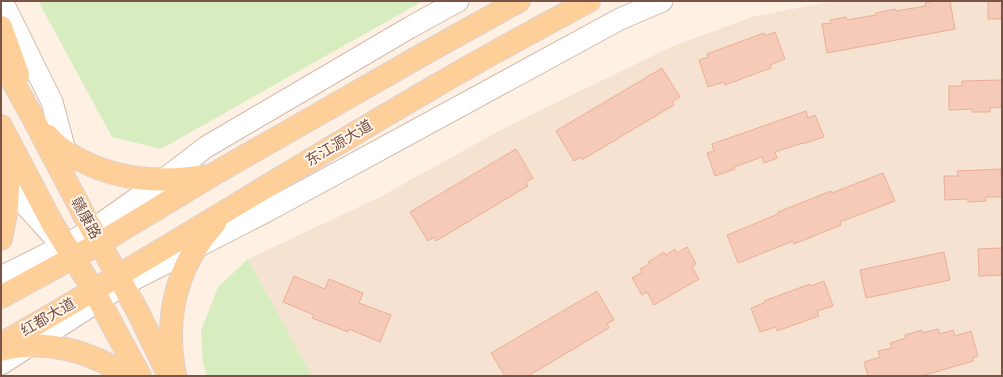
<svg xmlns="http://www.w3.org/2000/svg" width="1003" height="377" viewBox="0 0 1003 377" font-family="Signika,'Noto Sans SC',sans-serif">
<rect width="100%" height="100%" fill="#fef1e3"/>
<path fill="#f6e2d0" d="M 834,1 L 1002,1 L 1002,376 L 312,376 L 248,259 L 378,198 L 508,126 L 673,46 L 755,16 Z"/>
<path fill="#d7edc0" d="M 38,1 L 423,1 L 161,149 L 112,137 Z
M 248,259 L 312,376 L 207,376 L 203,363 L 201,330 L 218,287 Z"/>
<path fill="#f6cab8" stroke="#eaae97" d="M 935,1 L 950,1 L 955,29 L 827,53 L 822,24 L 831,23 L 830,20 L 846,17 L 847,20 L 876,15 L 876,13 L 895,9 L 896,11 L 926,6 L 925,3 Z
M 988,1 L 1002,1 L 1002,19 L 988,19 Z
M 775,32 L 785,59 L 770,65 L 771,68 L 725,85 L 724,82 L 708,87 L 699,60 L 708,57 L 707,54 L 764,33 L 765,36 Z
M 662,68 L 680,97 L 672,102 L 674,105 L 582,160 L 581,157 L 574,161 L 556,131 Z
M 1002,80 L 1002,107 L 990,108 L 990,112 L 972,112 L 972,109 L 949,110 L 949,86 L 962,86 L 962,81 Z
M 806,111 L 808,118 L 815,115 L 824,137 L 803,144 L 803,143 L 775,152 L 777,158 L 764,163 L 762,157 L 734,167 L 735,169 L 715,176 L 707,153 L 714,151 L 712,144 Z
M 516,149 L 533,178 L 526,182 L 528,186 L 436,241 L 434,237 L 428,241 L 410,212 Z
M 1001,169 L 1002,197 L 986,197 L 986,201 L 968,202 L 968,199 L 945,200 L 944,176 L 958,176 L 957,171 Z
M 883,173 L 895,201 L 840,222 L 841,225 L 794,244 L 793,241 L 738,263 L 727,235 L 778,214 L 778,212 L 831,191 L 832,193 Z
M 687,247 L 696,264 L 692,267 L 699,279 L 654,305 L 647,292 L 642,295 L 632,278 L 642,272 L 640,269 L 649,264 L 648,262 L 664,252 L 666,255 L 675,249 L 677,253 Z
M 1002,248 L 1002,275 L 979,276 L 978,249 Z
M 944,252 L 950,280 L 866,298 L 860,270 Z
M 294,276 L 325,289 L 329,279 L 363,293 L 359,303 L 391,315 L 380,342 L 349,329 L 348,332 L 312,318 L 314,315 L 283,302 Z
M 824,281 L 833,306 L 817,311 L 819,316 L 777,331 L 776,327 L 760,332 L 751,308 L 764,303 L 764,301 L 810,284 L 811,286 Z
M 597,291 L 614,320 L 607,324 L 609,328 L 528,376 L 505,376 L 491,353 Z
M 938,329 L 940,334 L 953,330 L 955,336 L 971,331 L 978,356 L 973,358 L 973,361 L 922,376 L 868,376 L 864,362 L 880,357 L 878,351 L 892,348 L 890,343 L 906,338 L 905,335 L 922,330 L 922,333 Z"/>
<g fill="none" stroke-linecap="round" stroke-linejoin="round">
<g stroke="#d2b9ab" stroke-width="23">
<path id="minor" d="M 2,1 L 52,102 L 67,158
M 1,176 L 8,186 L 56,239
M 1,277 L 63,246 L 92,230 L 163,180 L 206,147 L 409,28 L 458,1
M 1,364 L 123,285 L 269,210 L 620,19 L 662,1"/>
</g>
<g stroke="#dcd2cf" stroke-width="24">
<path id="major" d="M 1,27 L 18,75
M 1,60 L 32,116 L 85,217 L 138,312 L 169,376
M 1,126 L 52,223 L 94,291 L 140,376
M 48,136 C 56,146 67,153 80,160 C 118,180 160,183 203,176
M 1,239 L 7,208 L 8,186 L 2,139
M 1,297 L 100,243 L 219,171 L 429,51 L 519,1
M 1,344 C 149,260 292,169 439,84 C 488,55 539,28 589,1
M 1,350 C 44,338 91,351 127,376
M 175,375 C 164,318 175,267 215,223"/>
</g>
<use href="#minor" stroke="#fff" stroke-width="21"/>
<use href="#major" stroke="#ffcf99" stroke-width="22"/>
</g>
<g text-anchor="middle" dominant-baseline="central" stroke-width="4" stroke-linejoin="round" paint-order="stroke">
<g font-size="15" fill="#785346" stroke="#fff5eb">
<text transform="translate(339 143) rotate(-31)">东江源大道</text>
<text transform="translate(86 218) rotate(61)">赣康路</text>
<text transform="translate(48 317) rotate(-30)">红都大道</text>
</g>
</g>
<rect width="1003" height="377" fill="none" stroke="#785346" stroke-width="4"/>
</svg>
